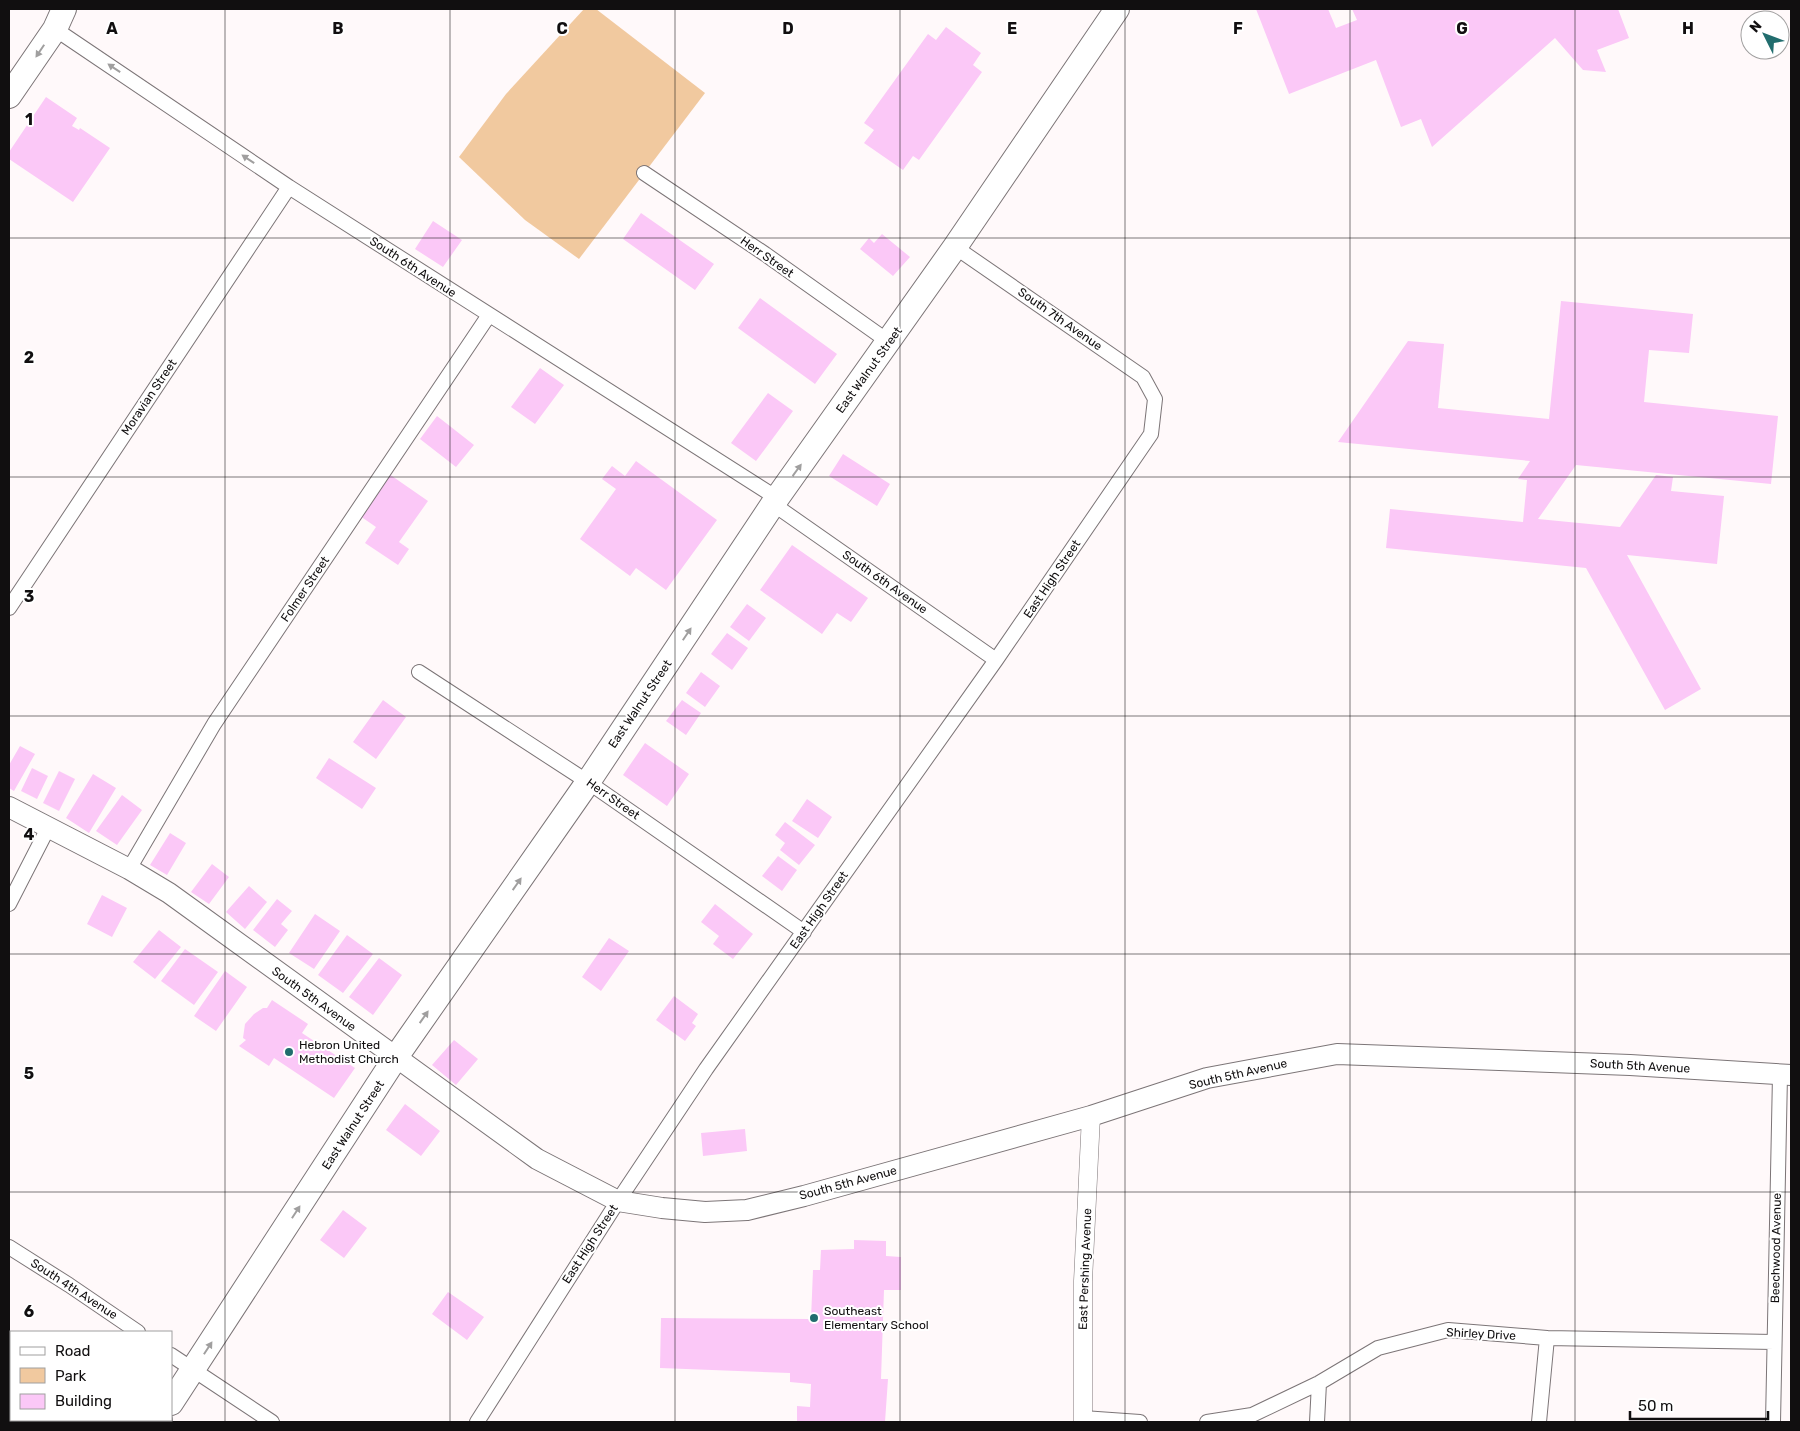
<svg xmlns="http://www.w3.org/2000/svg" width="1800" height="1431" viewBox="0 0 1800 1431" font-family="Rubik,sans-serif">
<rect width="100%" height="100%" fill="#fff9fa"/>
<path fill="#f1c99f" d="M 584,9 L 596,9 L 705,93 L 579,259 L 525,220 L 459,157 L 506,94 Z"/>
<path fill="#fbc8f7" d="M 1256,9 L 1328,9 L 1336,28 L 1357,20 L 1352,9 L 1618,9 L 1629,38 L 1597,50 L 1606,72 L 1583,70 L 1555,38 L 1432,147 L 1421,119 L 1401,127 L 1376,60 L 1289,94 Z
M 946,27 L 981,53 L 973,65 L 982,72 L 919,160 L 913,156 L 903,170 L 864,143 L 874,130 L 864,123 L 928,34 L 936,40 Z
M 46,97 L 77,118 L 72,126 L 79,130 L 80,128 L 110,148 L 73,202 L 9,159 L 9,152 Z
M 641,213 L 714,264 L 695,290 L 623,239 Z
M 433,221 L 462,240 L 443,267 L 415,249 Z
M 882,234 L 910,257 L 893,276 L 860,249 L 869,238 L 874,243 Z
M 760,298 L 837,354 L 815,384 L 738,328 Z
M 1561,301 L 1693,314 L 1689,353 L 1649,350 L 1644,402 L 1778,416 L 1771,484 L 1576,465 L 1538,519 L 1620,527 L 1656,475 L 1673,477 L 1671,491 L 1724,496 L 1717,564 L 1627,555 L 1701,689 L 1665,710 L 1586,568 L 1386,548 L 1390,509 L 1523,522 L 1527,480 L 1518,479 L 1530,461 L 1338,442 L 1408,341 L 1444,344 L 1438,408 L 1549,419 Z
M 540,368 L 564,385 L 535,424 L 511,407 Z
M 768,393 L 793,411 L 756,461 L 731,443 Z
M 437,416 L 474,445 L 456,467 L 420,439 Z
M 843,454 L 890,484 L 877,506 L 829,476 Z
M 636,461 L 717,520 L 666,590 L 636,568 L 630,576 L 580,539 L 616,489 L 602,479 L 612,466 L 625,476 Z
M 389,474 L 428,501 L 399,542 L 409,549 L 398,565 L 365,543 L 376,527 L 360,516 Z
M 792,545 L 868,598 L 851,622 L 837,613 L 822,634 L 760,590 Z
M 747,604 L 766,618 L 749,641 L 730,627 Z
M 727,633 L 748,648 L 732,670 L 711,654 Z
M 701,672 L 720,686 L 705,707 L 686,693 Z
M 383,700 L 406,717 L 376,759 L 353,742 Z
M 682,700 L 701,713 L 686,735 L 666,721 Z
M 645,743 L 689,774 L 667,806 L 623,775 Z
M 20,746 L 35,754 L 14,791 L 9,788 L 9,765 Z
M 329,758 L 376,788 L 362,809 L 316,778 Z
M 32,768 L 48,776 L 37,799 L 21,791 Z
M 59,771 L 75,779 L 59,811 L 43,803 Z
M 93,774 L 116,788 L 89,833 L 66,818 Z
M 122,795 L 142,810 L 117,845 L 96,831 Z
M 807,799 L 832,817 L 818,838 L 792,821 Z
M 785,822 L 815,845 L 799,865 L 780,850 L 785,843 L 775,835 Z
M 170,833 L 186,843 L 167,875 L 150,865 Z
M 778,856 L 797,870 L 782,891 L 762,876 Z
M 212,864 L 229,877 L 209,904 L 191,892 Z
M 249,886 L 267,902 L 245,929 L 226,912 Z
M 102,895 L 127,908 L 112,937 L 87,924 Z
M 277,899 L 292,911 L 281,924 L 288,930 L 275,947 L 253,930 Z
M 715,904 L 753,934 L 733,959 L 713,944 L 719,936 L 701,922 Z
M 315,914 L 340,931 L 314,969 L 289,953 Z
M 159,930 L 181,947 L 155,979 L 133,962 Z
M 347,935 L 373,954 L 343,993 L 318,975 Z
M 609,938 L 629,951 L 601,991 L 582,977 Z
M 185,949 L 218,972 L 194,1005 L 161,981 Z
M 379,958 L 402,975 L 373,1015 L 349,997 Z
M 225,971 L 247,987 L 216,1031 L 194,1016 Z
M 674,996 L 698,1014 L 692,1023 L 696,1026 L 685,1041 L 656,1020 Z
M 272,1000 L 308,1024 L 302,1033 L 355,1068 L 334,1098 L 274,1058 L 269,1066 L 239,1046 L 246,1040 L 243,1038 L 245,1024 L 254,1014 L 263,1008 L 267,1008 Z
M 454,1040 L 478,1059 L 456,1085 L 432,1065 Z
M 405,1104 L 440,1131 L 421,1156 L 386,1130 Z
M 745,1129 L 747,1151 L 703,1156 L 701,1133 Z
M 343,1210 L 367,1228 L 344,1258 L 320,1240 Z
M 854,1240 L 886,1241 L 886,1256 L 901,1257 L 901,1290 L 884,1290 L 881,1379 L 888,1379 L 885,1422 L 797,1422 L 797,1406 L 810,1407 L 811,1384 L 790,1382 L 790,1373 L 660,1368 L 661,1318 L 811,1319 L 813,1270 L 820,1270 L 821,1250 L 854,1249 Z
M 448,1292 L 484,1317 L 467,1340 L 432,1314 Z"/>
<g fill="none" stroke-linecap="round" stroke-linejoin="round">
<g stroke="#7c7577" stroke-width="16">
<path id="minor" d="M 55,29 L 289,187 L 777,498
M 644,173 L 765,254 L 889,342
M 773,504 L 996,660
M 9,608 L 289,187
M 419,672 L 588,782 L 804,932
M 129,869 L 214,724 L 489,315
M 9,904 L 48,828
M 9,1247 L 69,1285 L 138,1332
M 171,1355 L 272,1422
M 1083,1418 L 1140,1422
M 477,1422 L 618,1201 L 706,1069 L 996,660 L 1151,434 L 1155,399 L 1143,377 L 955,247
M 1207,1422 L 1252,1415 L 1319,1383 L 1378,1348 L 1448,1330 L 1547,1338 L 1774,1342
M 1317,1422 L 1319,1383
M 1539,1422 L 1547,1338
M 1773,1422 L 1780,1075"/>
</g>
<g stroke="#7c7577" stroke-width="19">
<path id="tertiary" d="M 1083,1422 L 1083,1281 L 1091,1116"/>
</g>
<g stroke="#7c7577" stroke-width="22">
<path id="secondary" d="M 9,807 L 129,869 L 169,893 L 537,1159 L 618,1201 L 662,1208 L 705,1212 L 747,1210 L 804,1196 L 1091,1116 L 1207,1078 L 1337,1054 L 1630,1065 L 1791,1075"/>
</g>
<g stroke="#7c7577" stroke-width="26">
<path id="trunk" d="M 9,96 L 55,29 L 64,9
M 171,1403 L 396,1057 L 588,782 L 777,498 L 955,247 L 1117,9
M 159,1422 L 160,1420"/>
</g>
<use href="#minor" stroke="#fff" stroke-width="14"/>
<use href="#tertiary" stroke="#fff" stroke-width="18"/>
<use href="#secondary" stroke="#fff" stroke-width="20"/>
<use href="#trunk" stroke="#fff" stroke-width="24"/>
</g>
<defs><path id="oneway-solid" d="M-6-.8H1V-3.2L6.5 0L1 3.2V.8H-6Z" transform="scale(1.25)"/></defs>
<g fill="#a09f9f">
<use href="#oneway-solid" transform="translate(40 51) rotate(124)"/>
<use href="#oneway-solid" transform="translate(114 68) rotate(-146)"/>
<use href="#oneway-solid" transform="translate(248 159) rotate(-146)"/>
<use href="#oneway-solid" transform="translate(797 470) rotate(-54)"/>
<use href="#oneway-solid" transform="translate(687 634) rotate(-56)"/>
<use href="#oneway-solid" transform="translate(517 884) rotate(-55)"/>
<use href="#oneway-solid" transform="translate(424 1017) rotate(-55)"/>
<use href="#oneway-solid" transform="translate(296 1212) rotate(-57)"/>
<use href="#oneway-solid" transform="translate(208 1348) rotate(-57)"/>
</g>
<path fill="none" stroke="#110f10" stroke-width="1" stroke-opacity="0.55" d="M 225,9 L 225,1422M 450,9 L 450,1422M 675,9 L 675,1422M 900,9 L 900,1422M 1125,9 L 1125,1422M 1350,9 L 1350,1422M 1575,9 L 1575,1422M 9,238 L 1791,238M 9,477 L 1791,477M 9,716 L 1791,716M 9,954 L 1791,954M 9,1192 L 1791,1192"/>
<g fill="#216d6e" stroke="#fff" stroke-width="2">
<circle cx="289" cy="1052" r="5"/>
<circle cx="814" cy="1318" r="5"/>
</g>
<g text-anchor="middle" dominant-baseline="central" stroke-width="4" stroke-linejoin="round" paint-order="stroke">
<g font-size="12" fill="#110f10" stroke="#fff">
<text transform="translate(767 257) rotate(35)">Herr Street</text>
<text transform="translate(413 267) rotate(33)">South 6th Avenue</text>
<text transform="translate(1060 319) rotate(35)">South 7th Avenue</text>
<text transform="translate(869 370) rotate(-54)">East Walnut Street</text>
<text transform="translate(149 397) rotate(-56)">Moravian Street</text>
<text transform="translate(1052 579) rotate(-56)">East High Street</text>
<text transform="translate(885 582) rotate(35)">South 6th Avenue</text>
<text transform="translate(305 589) rotate(-56)">Folmer Street</text>
<text transform="translate(640 704) rotate(-56)">East Walnut Street</text>
<text transform="translate(613 799) rotate(35)">Herr Street</text>
<text transform="translate(819 910) rotate(-55)">East High Street</text>
<text transform="translate(314 999) rotate(36)">South 5th Avenue</text>
<text transform="translate(1640 1066) rotate(3)">South 5th Avenue</text>
<text transform="translate(1238 1074) rotate(-13)">South 5th Avenue</text>
<text transform="translate(353 1125) rotate(-57)">East Walnut Street</text>
<text transform="translate(848 1183) rotate(-15)">South 5th Avenue</text>
<text transform="translate(590 1244) rotate(-57)">East High Street</text>
<text transform="translate(1776 1248) rotate(-89)">Beechwood Avenue</text>
<text transform="translate(1085 1269) rotate(-88)">East Pershing Avenue</text>
<text transform="translate(74 1289) rotate(33)">South 4th Avenue</text>
<text transform="translate(1481 1334) rotate(3)">Shirley Drive</text>
</g>
<g font-size="12" fill="#110f10" stroke="#fff" text-anchor="start">
<text x="299" y="1045">Hebron United<tspan x="299" dy="14">Methodist Church</tspan></text>
<text x="824" y="1311">Southeast<tspan x="824" dy="14">Elementary School</tspan></text>
</g>
</g>
<g font-size="16" text-anchor="middle" font-weight="bold" fill="#110f10" stroke="#fff" stroke-width="4" stroke-linejoin="round" paint-order="stroke">
<text x="112" y="34">A</text>
<text x="338" y="34">B</text>
<text x="562" y="34">C</text>
<text x="788" y="34">D</text>
<text x="1012" y="34">E</text>
<text x="1238" y="34">F</text>
<text x="1462" y="34">G</text>
<text x="1688" y="34">H</text>
<text x="29" y="125">1</text>
<text x="29" y="363">2</text>
<text x="29" y="602">3</text>
<text x="29" y="840">4</text>
<text x="29" y="1079">5</text>
<text x="29" y="1317">6</text>
</g>
<rect width="1800" height="1431" fill="none" stroke="#110f10" stroke-width="20"/>
<rect x="10" y="1331" width="162" height="90" fill="#ffffff" stroke="#a09f9f"/>
<rect x="20" y="1347" width="25" height="8" fill="#ffffff" stroke="#a09f9f"/>
<text x="55" y="1356" font-size="15" fill="#110f10">Road</text>
<rect x="20" y="1368" width="25" height="15" fill="#f1c99f" stroke="#a09f9f"/>
<text x="55" y="1381" font-size="15" fill="#110f10">Park</text>
<rect x="20" y="1394" width="25" height="15" fill="#fbc8f7" stroke="#a09f9f"/>
<text x="55" y="1406" font-size="15" fill="#110f10">Building</text>
<g transform="translate(1765 35) rotate(312)"><circle r="24" fill="#ffffff" stroke="#a09f9f"/>
<path d="M0-4L9 19L0 12L-9 19Z" fill="#216d6e"/>
<text y="-8" font-size="14" font-weight="bold" text-anchor="middle" fill="#110f10">N</text>
</g>
<path d="M1630 1411v8h138v-8" fill="none" stroke="#110f10" stroke-width="2.5"/>
<text x="1638" y="1411" font-size="15" fill="#110f10" stroke="#ffffff" stroke-width="4" paint-order="stroke">50 m</text>
</svg>
